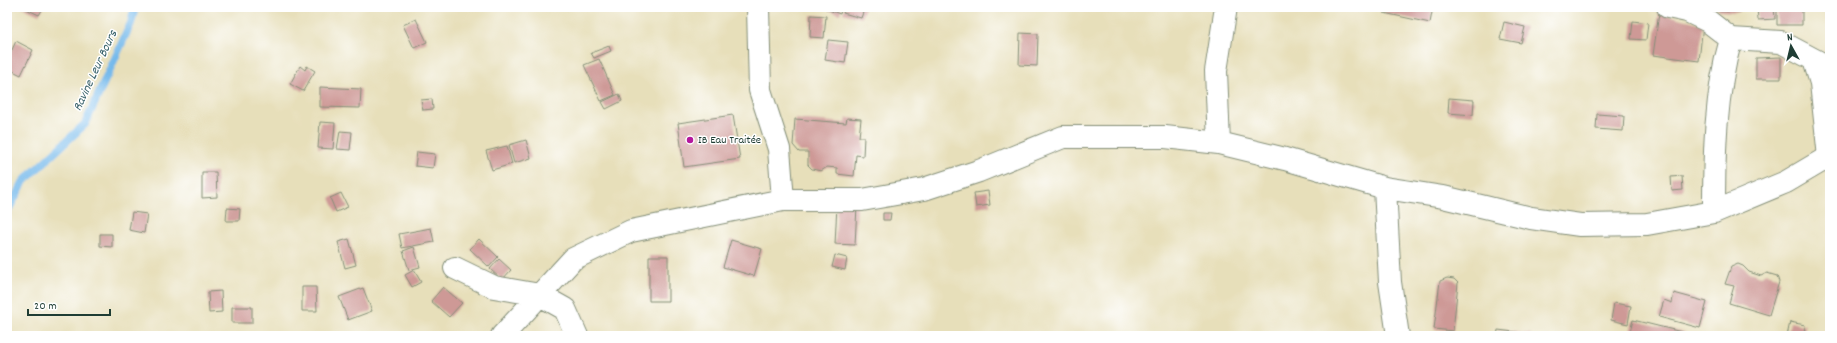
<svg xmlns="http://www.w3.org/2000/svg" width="1837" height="343" viewBox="0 0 1837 343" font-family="Dekko,sans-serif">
<rect width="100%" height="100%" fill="#fff"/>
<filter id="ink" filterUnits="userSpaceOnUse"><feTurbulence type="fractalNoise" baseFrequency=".025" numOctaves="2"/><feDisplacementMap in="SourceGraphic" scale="8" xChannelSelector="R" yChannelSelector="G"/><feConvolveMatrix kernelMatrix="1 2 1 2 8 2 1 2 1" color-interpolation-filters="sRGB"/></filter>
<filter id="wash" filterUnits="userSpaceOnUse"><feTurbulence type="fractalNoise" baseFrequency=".012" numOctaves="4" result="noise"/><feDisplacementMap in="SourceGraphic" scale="16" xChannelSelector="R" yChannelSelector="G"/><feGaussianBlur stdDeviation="0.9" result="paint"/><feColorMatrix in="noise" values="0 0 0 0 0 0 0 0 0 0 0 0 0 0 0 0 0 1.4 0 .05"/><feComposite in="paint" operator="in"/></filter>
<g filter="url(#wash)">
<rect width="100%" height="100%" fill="#e7dfba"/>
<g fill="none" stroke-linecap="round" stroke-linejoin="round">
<path stroke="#75b9eb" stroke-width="8" d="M 7,212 L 24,181 L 85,124 L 131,23 L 135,7"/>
</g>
<g id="blocks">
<path fill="#ce9996" d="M 22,7 L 44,7 L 39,15 Z
M 827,7 L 842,7 L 840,14 L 826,9 Z
M 845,7 L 865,7 L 861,18 L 843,13 Z
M 1385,7 L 1433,7 L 1430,23 L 1384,13 Z
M 1718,7 L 1740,7 L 1740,12 L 1717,11 Z
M 1757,7 L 1774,7 L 1775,19 L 1758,20 Z
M 1777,7 L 1802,7 L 1802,25 L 1777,25 Z
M 1659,13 L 1703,24 L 1699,61 L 1653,55 Z
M 811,15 L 826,16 L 824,38 L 810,37 Z
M 416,19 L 427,42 L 414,48 L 403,25 Z
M 1633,21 L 1648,23 L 1646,40 L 1631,39 Z
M 1504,22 L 1525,27 L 1521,43 L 1500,39 Z
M 1020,33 L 1038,34 L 1037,66 L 1019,65 Z
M 828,40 L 848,42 L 845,63 L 825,60 Z
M 16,41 L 33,50 L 21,75 L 7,68 L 7,61 Z
M 609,46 L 611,51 L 594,58 L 591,53 Z
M 1781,57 L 1781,79 L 1756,79 L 1756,58 Z
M 599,59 L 615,95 L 601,101 L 584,65 Z
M 300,66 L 305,70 L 307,66 L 315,71 L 303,91 L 290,84 Z
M 320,87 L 361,89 L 360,108 L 320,107 Z
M 619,94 L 622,101 L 606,109 L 602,102 Z
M 1449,98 L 1474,100 L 1473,115 L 1448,113 Z
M 432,99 L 433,109 L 423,110 L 421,100 Z
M 1597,114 L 1624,116 L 1623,131 L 1596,129 Z
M 733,115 L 740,159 L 684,167 L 678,123 Z
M 847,118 L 861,119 L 859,137 L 864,137 L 863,156 L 856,155 L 854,176 L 837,174 L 837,168 L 827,167 L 821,171 L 812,169 L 808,165 L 808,152 L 799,152 L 793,145 L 795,119 L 846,123 Z
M 320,122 L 335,123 L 333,149 L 318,148 Z
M 340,131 L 352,132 L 350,150 L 337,149 Z
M 526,140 L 531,158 L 514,163 L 509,145 Z
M 507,146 L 512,164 L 492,170 L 486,151 Z
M 417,152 L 435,154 L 433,168 L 415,166 Z
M 202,172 L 216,172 L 217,197 L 202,198 Z
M 1682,176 L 1683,190 L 1672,191 L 1671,177 Z
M 988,191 L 990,205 L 976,207 L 974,193 Z
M 341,193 L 348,207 L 336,212 L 330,198 Z
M 837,205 L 857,206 L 855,245 L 835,244 Z
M 227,208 L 240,209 L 239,221 L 226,221 Z
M 132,212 L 147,214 L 144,233 L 129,230 Z
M 883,213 L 891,213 L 890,220 L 883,220 Z
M 431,228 L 434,242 L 402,248 L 399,234 Z
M 100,234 L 112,234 L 112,247 L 100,246 Z
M 349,239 L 356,265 L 345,268 L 338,242 Z
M 479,239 L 498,257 L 489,267 L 470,249 Z
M 731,240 L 762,249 L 754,276 L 723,267 Z
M 414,247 L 420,267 L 409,270 L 403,251 Z
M 835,255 L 847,258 L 845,270 L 832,267 Z
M 649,256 L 668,256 L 668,301 L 649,301 Z
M 499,259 L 511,270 L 502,280 L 490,269 Z
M 1738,264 L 1743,266 L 1749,272 L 1761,276 L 1767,273 L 1777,276 L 1779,282 L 1769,315 L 1729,303 L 1734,286 L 1725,284 L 1731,267 Z
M 414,270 L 421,282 L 412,287 L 405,275 Z
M 1447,278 L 1454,279 L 1458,283 L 1453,331 L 1434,329 L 1440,281 Z
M 302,287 L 316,287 L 317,311 L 302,311 Z
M 443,287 L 462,303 L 449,317 L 431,301 Z
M 363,288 L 372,311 L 348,320 L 339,297 Z
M 221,291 L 222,312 L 209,313 L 208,292 Z
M 1674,293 L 1707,302 L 1700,328 L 1659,317 L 1664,300 L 1672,303 Z
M 1614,303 L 1631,306 L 1628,324 L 1611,320 Z
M 232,307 L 252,307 L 252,323 L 232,323 Z
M 1633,320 L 1686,333 L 1685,336 L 1629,336 Z
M 1790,322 L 1805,325 L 1804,336 L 1787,336 Z
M 1498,330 L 1531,334 L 1530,336 L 1497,336 Z
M 645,332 L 665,333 L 665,336 L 645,336 Z"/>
</g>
</g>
<g filter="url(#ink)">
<use href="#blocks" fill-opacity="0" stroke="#838e77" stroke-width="1"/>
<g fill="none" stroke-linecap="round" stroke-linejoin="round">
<g stroke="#838e77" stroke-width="24">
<path id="minor" d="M 758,7 L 760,90 L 779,149 L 783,200
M 1668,7 L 1687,11 L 1708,21 L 1731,39 L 1781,42 L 1830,68
M 1814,60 L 1821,83 L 1829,157
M 1219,143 L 1216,71 L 1226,7
M 1385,188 L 1390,282 L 1398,336
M 1714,212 C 1714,155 1715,94 1731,39
M 455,268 L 494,287 L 540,295 L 565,309 L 577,336
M 502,336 L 573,259 L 631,231 L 783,200 L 862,200 L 924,189 L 979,171 L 1063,137 L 1165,137 L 1219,143 L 1285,159 L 1385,188 L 1443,197 L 1531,218 L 1580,225 L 1647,224 L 1714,212 L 1786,182 L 1830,156"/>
</g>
<use href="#minor" stroke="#fff" stroke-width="22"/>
</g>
</g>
<circle fill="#b5179e" stroke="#fff" stroke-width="1.5" cx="690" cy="140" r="4"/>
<g text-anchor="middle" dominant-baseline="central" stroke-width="3" stroke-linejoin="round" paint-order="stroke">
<g font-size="12" fill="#1f3d34" stroke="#fff" text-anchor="start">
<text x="698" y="140">IB Eau Traitée</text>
</g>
<g font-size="13" font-style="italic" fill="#39626b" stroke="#fff">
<text transform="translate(96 71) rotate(-65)">Ravine Leur Bours</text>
</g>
</g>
<rect width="1837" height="343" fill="none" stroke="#fff" stroke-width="24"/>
<g transform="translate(1791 46) rotate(352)" stroke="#ffffff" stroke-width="3" paint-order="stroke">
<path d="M0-3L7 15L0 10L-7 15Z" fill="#1f3d34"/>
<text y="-6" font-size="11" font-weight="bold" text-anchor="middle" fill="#1f3d34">N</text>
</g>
<path d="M28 309v6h82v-6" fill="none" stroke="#1f3d34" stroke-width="2"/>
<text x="34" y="309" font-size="12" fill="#1f3d34" stroke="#ffffff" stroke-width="3" paint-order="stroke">20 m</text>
</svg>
